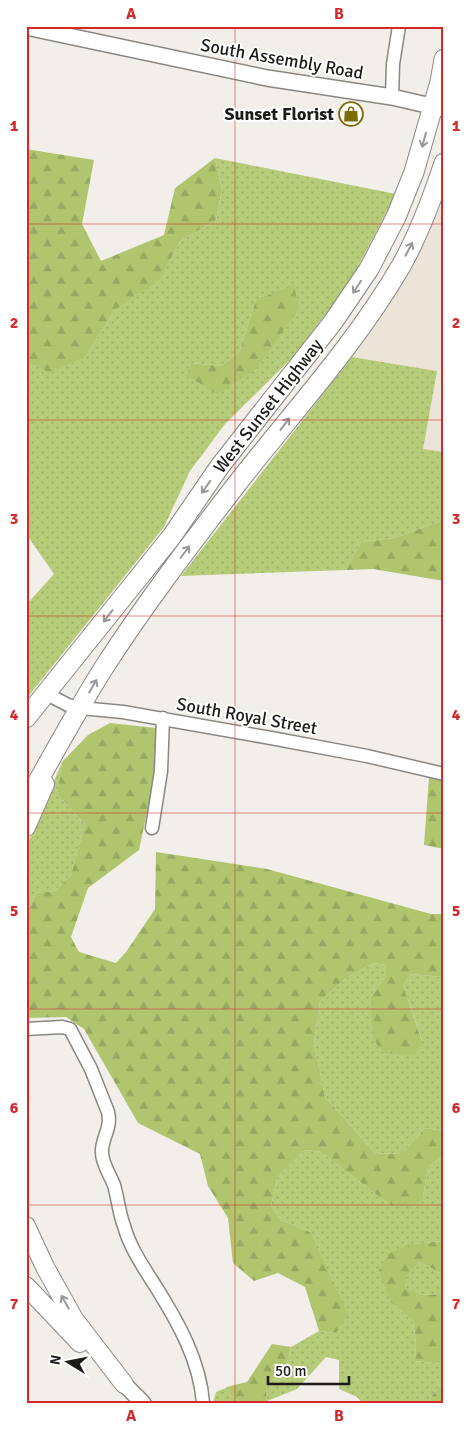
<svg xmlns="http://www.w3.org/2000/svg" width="470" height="1429" viewBox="0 0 470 1429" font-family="Signika,sans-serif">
<defs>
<pattern id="grass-dots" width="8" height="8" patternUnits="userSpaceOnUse" patternTransform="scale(1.25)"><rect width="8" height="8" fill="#b7cc79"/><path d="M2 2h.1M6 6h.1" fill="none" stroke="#9daf68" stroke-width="1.8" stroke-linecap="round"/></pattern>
<pattern id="forest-firs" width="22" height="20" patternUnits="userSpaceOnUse" patternTransform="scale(1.25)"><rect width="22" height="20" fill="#b0c56e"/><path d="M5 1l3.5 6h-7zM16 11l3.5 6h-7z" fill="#97a95f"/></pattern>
</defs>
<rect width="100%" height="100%" fill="#f2efeb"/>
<path fill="#ece3d9" d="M 444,201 L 444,452 L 423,449 L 437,371 L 352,357 L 407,271 Z"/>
<path fill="url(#grass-dots)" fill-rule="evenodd" d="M 215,158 L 396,194 L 350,282 L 292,358 L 225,424 L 190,471 L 164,527 L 26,699 L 26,605 L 54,574 L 29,538 L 26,539 L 26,357 L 28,361 L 85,357 L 114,311 L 161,277 L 179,242 L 216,220 L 222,190 ZM 256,300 L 256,369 L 186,375 L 191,363 L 221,366 L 239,353 Z
M 352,357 L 437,371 L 423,449 L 444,452 L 444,520 L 394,538 L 361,542 L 346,570 L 181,576 Z
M 62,762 L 57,795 L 85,824 L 71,875 L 55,891 L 37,893 L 26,914 L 26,848 Z
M 374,963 L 387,965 L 386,976 L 371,996 L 422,1040 L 403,985 L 411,974 L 442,977 L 444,978 L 444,1131 L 425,1128 L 402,1154 L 375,1153 L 325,1097 L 314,1043 L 320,1001 L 346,978 Z
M 305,1150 L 321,1152 L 390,1205 L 423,1197 L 428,1167 L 444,1155 L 444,1241 L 411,1244 L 391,1303 L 413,1321 L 416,1343 L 415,1361 L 444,1364 L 444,1382 L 432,1395 L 429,1403 L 362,1403 L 357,1397 L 339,1389 L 339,1360 L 326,1357 L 297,1389 L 267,1401 L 266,1387 L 286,1366 L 291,1347 L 319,1331 L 336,1333 L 310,1232 L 281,1220 L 271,1206 L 277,1178 Z
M 420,1262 L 444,1275 L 444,1294 L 422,1295 L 405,1290 L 406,1275 Z
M 230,1386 L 230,1395 L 242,1403 L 213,1403 L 216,1392 Z"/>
<path fill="url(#forest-firs)" d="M 26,149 L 94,160 L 82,224 L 101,261 L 164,235 L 175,188 L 215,158 L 222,190 L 216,220 L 179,242 L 161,278 L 114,311 L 85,357 L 49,373 L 28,361 L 26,357 Z
M 294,285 L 299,309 L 256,369 L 217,394 L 186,375 L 191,363 L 221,366 L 239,353 L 256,300 Z
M 444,520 L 444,581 L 373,569 L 346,570 L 361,542 L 394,538 Z
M 110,723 L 156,728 L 156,769 L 139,850 L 88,888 L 71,937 L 79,952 L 116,963 L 126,952 L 155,909 L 156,852 L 267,869 L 431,914 L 444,914 L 444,978 L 441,977 L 411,974 L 403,985 L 422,1041 L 415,1055 L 385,1053 L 373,1040 L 371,996 L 386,976 L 386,965 L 374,963 L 346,978 L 320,1001 L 314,1043 L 325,1097 L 375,1153 L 402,1154 L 425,1128 L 444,1131 L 444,1155 L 428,1167 L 423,1197 L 413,1207 L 390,1205 L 321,1152 L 305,1150 L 277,1178 L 271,1206 L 281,1220 L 310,1232 L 348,1315 L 336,1333 L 319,1331 L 305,1287 L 278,1273 L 254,1281 L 233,1263 L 228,1218 L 208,1186 L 200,1154 L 138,1123 L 84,1029 L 66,1017 L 26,1018 L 26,914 L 37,893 L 55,891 L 71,875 L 85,824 L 57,795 L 62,762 L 88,735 Z
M 429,778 L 444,779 L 444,849 L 424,845 Z
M 444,1241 L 444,1275 L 420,1262 L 407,1275 L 405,1289 L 422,1295 L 444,1294 L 444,1364 L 415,1361 L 416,1343 L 413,1321 L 391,1303 L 379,1270 L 388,1254 L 411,1244 Z
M 272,1344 L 291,1347 L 286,1366 L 266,1387 L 267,1401 L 262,1403 L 242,1403 L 230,1395 L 230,1386 L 247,1382 Z
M 444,1382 L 444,1403 L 429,1403 L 432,1395 Z"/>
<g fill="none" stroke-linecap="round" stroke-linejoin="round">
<g stroke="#8a8783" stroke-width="15">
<path id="minor" d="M 392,97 L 393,64 L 399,26
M 45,693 L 68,705 L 81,708 L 123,712 L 271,738 L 367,756 L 444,774
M 152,828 L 161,771 L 163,718
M 26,1029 L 62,1027 L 70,1029 L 91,1069 L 108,1112 C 112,1129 101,1138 102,1153 C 102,1163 110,1175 114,1185 C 118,1199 119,1213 124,1226 C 130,1248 144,1268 156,1287 C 178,1322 200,1361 203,1403"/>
</g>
<g stroke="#8a8783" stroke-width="18">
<path id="tertiary" d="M 26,27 L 267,78 L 392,97 L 444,109
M 124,1384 L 143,1403"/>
</g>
<g stroke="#8a8783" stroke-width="20">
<path id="secondary" d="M 26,827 L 45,784
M 26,1226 L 45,1267 L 74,1319 L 124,1384
M 26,1286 L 80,1343"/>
</g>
<g stroke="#8a8783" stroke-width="21">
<path id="primary" d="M 26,718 L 172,536 L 220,466 L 333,322 L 369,269 L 396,217 L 414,172 L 440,82 L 444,59
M 26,803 C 51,758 76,712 103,669 C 144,605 190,545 236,485 C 292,413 355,345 401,266 C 419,234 432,199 444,163"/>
</g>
<use href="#minor" stroke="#fff" stroke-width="12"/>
<use href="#tertiary" stroke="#fff" stroke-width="15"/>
<use href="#secondary" stroke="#fff" stroke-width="18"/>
<use href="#primary" stroke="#fff" stroke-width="19"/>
</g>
<defs><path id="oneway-shaft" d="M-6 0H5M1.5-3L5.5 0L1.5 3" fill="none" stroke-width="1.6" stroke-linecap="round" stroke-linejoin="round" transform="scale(1.25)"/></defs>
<g stroke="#999898">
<use href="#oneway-shaft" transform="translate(424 140) rotate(105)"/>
<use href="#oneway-shaft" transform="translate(409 249) rotate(-63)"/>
<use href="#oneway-shaft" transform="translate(357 287) rotate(123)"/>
<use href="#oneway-shaft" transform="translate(285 424) rotate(-52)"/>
<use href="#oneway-shaft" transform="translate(206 487) rotate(125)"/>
<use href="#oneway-shaft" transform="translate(185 552) rotate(-53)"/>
<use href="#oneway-shaft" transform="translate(108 616) rotate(128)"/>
<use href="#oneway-shaft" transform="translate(93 686) rotate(-60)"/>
<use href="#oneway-shaft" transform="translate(65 1302) rotate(-119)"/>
</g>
<path fill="none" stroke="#d62828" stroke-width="1" stroke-opacity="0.55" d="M 235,26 L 235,1403M 26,224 L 444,224M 26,420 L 444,420M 26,616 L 444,616M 26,813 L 444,813M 26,1009 L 444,1009M 26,1205 L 444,1205"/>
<defs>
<g id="shop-ring" transform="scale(1.25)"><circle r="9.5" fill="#fff" stroke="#7d6b04" stroke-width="1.5"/><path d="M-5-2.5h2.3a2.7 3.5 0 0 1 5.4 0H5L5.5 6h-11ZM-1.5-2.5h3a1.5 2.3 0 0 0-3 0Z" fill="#7d6b04"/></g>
</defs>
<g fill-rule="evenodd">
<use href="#shop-ring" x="351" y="114"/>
</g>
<g text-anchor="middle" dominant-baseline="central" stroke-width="4" stroke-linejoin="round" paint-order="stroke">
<g font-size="18" fill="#1c1b19" stroke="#fff">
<text transform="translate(282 59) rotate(10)">South Assembly Road</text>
<text transform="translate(268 406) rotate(-52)">West Sunset Highway</text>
<text transform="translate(247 716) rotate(10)">South Royal Street</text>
</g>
<g font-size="18" font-weight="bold" fill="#1c1b19" stroke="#fff" text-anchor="end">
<text x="334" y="114">Sunset Florist</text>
</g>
</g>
<rect width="470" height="1429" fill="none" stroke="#ffffff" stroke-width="55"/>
<g transform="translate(68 1362) rotate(280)" stroke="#ffffff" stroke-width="4" paint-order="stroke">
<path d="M0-4L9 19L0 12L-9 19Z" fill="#1c1b19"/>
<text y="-8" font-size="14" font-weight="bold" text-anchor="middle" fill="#1c1b19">N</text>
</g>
<path d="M268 1376v8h81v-8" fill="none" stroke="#1c1b19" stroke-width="2.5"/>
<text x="275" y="1376" font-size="15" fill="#1c1b19" stroke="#ffffff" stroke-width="4" paint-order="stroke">50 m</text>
<rect x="28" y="28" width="414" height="1374" fill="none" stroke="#d62828" stroke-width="2"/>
<g font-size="16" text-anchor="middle" font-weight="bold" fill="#d62828">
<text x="131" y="19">A</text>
<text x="339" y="19">B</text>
<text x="14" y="131">1</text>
<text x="456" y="131">1</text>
<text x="14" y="328">2</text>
<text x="456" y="328">2</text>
<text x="14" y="524">3</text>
<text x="456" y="524">3</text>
<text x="14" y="720">4</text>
<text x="456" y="720">4</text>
<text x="14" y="916">5</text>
<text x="456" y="916">5</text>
<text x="14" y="1113">6</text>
<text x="456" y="1113">6</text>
<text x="14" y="1309">7</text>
<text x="456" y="1309">7</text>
<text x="131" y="1421">A</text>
<text x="339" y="1421">B</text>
</g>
</svg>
